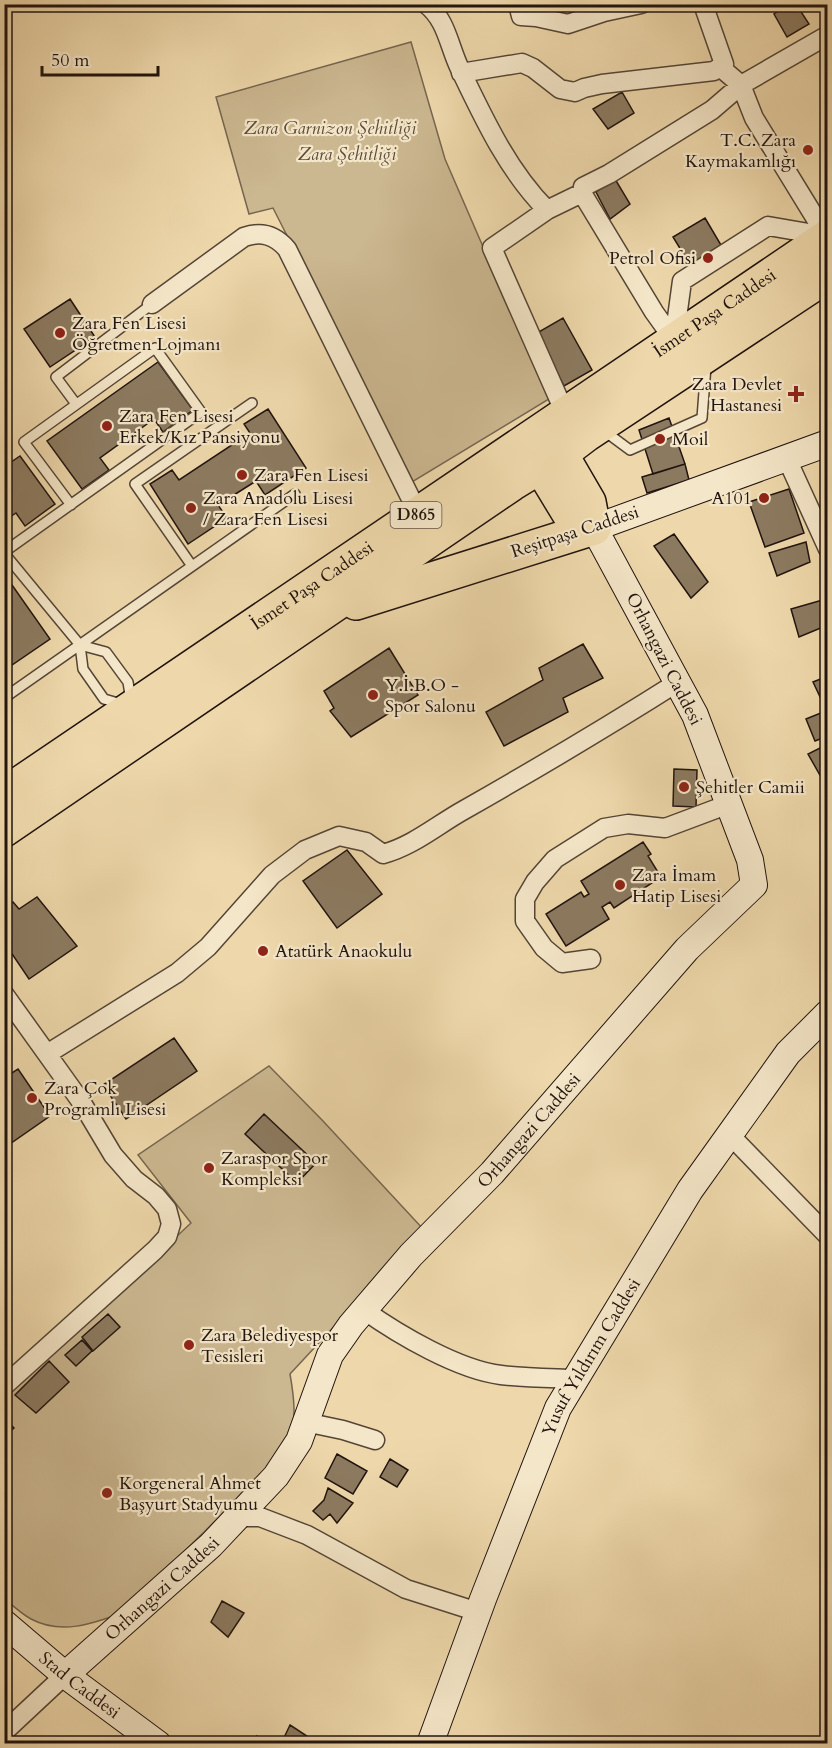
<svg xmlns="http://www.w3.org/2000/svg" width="832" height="1748" viewBox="0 0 832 1748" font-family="Cardo,serif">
<rect width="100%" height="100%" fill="#eed8ab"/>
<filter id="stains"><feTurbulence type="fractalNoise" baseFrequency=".00333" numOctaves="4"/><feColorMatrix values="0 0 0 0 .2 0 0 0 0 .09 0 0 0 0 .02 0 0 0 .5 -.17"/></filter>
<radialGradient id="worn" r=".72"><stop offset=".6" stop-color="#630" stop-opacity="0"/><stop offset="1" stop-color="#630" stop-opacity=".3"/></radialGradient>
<path fill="#cbb790" stroke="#766650" stroke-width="1.5" d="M 411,42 L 445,159 L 549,399 L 412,482 L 273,208 L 249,214 L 216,97 Z
M 269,1066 L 323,1121 L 424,1230 L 290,1374 C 294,1397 297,1419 289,1442 C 286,1449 279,1456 275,1462 L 122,1613 C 92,1624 61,1635 31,1619 C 22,1614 13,1606 5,1599 L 4,1398 L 191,1223 L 138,1155 Z"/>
<path fill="#8c7a60" stroke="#21140f" stroke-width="1.5" d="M 789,4 L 796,4 L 809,24 L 787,37 L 774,14 Z
M 622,92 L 634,113 L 608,129 L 593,109 Z
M 615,179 L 630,204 L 610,219 L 596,192 Z
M 705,218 L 728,257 L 697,276 L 673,237 Z
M 70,299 L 95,337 L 50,367 L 24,329 Z
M 563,318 L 592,370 L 564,386 L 537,333 Z
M 158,362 L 193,410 L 163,432 L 154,419 L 100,458 L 109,470 L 82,489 L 47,441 Z
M 268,409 L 306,468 L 265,495 L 256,481 L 218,505 L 227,518 L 188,544 L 150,484 L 172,470 L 179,480 L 250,433 L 244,424 Z
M 669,418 L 685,464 L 653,474 L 639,430 Z
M 20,456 L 55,504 L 25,526 L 16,513 L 4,521 L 4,467 Z
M 685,464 L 689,480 L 647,493 L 642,477 Z
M 789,489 L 804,533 L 765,547 L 749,502 Z
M 674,534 L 708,582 L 691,598 L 654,546 Z
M 806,542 L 810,562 L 777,576 L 769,553 Z
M 12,585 L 50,639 L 12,665 L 4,655 L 4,590 Z
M 826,599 L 828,625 L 799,637 L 791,609 Z
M 583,644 L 603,678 L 563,698 L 568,712 L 504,746 L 486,712 L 543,680 L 539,668 Z
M 389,648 L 418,695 L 351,737 L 330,711 L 334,708 L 324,691 Z
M 828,676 L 828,701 L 823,703 L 813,682 Z
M 828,710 L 828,736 L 815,741 L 806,719 Z
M 828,744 L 828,774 L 821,777 L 808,754 Z
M 674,769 L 697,770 L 696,807 L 673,806 Z
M 643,842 L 651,854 L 648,856 L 661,877 L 614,908 L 610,902 L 602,907 L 609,919 L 566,946 L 546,914 L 581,892 L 584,897 L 589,894 L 581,881 Z
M 347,850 L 382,894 L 337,928 L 303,881 Z
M 37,897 L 77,946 L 29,979 L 4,942 L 4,908 L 13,902 L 19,909 Z
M 174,1038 L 197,1071 L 126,1119 L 103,1085 Z
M 18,1069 L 50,1116 L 4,1148 L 4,1078 Z
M 264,1114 L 316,1163 L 297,1183 L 245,1134 Z
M 108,1314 L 120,1327 L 93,1351 L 82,1337 Z
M 82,1340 L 92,1351 L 76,1366 L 65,1355 Z
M 49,1361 L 69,1382 L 36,1413 L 15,1395 Z
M 4,1418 L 14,1428 L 4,1437 Z
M 337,1454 L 367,1471 L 353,1494 L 325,1478 Z
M 390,1459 L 408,1470 L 397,1487 L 380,1477 Z
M 328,1488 L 353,1503 L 337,1523 L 330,1514 L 323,1520 L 313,1511 L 324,1500 Z
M 222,1601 L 244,1613 L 228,1637 L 211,1622 Z
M 290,1725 L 319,1744 L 281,1744 Z
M 257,1736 L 268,1744 L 253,1744 Z"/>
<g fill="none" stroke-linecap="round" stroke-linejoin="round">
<g stroke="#544536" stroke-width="12">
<path id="lane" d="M 76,404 L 56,377 L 152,304
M 603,430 L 630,450 L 702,418 L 706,366
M 4,552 L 201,412 L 155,348 L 24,442 L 71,505
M 4,553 L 80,645
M 192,566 L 135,484 L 252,403
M 80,645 L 106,652 L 128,682 L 132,707 L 104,699 L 83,669 Z
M 4,698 L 295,494"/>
</g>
<g stroke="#544536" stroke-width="21">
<path id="street" d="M 426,4 C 447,20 449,47 460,69 C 484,119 508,171 547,210 L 582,193 L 654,312 L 674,340
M 518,4 L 521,16 L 536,17 L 568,24 L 604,12 L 641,4
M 720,67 L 741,85 L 754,118 L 827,237
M 461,73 L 522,63 L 533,68 L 560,89 L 575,92 L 584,88 L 602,84 L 714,71 L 724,64 L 703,4
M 582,193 L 583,187 L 609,174 L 712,110 L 741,85 L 828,35
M 547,210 L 492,248 L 565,413
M 152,304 L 244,237 C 261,231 275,235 287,249 L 418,513
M 674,340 L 682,281 L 768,226 L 826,236
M 785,459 L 792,470 L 828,549
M 591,959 L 562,963 L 544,948 L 525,921 L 525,899 L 535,882 L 555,859 L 604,828 L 628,824 L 665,828 L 729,804
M 4,994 L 82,1103 L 113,1155 L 134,1179 L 156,1196 L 167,1209 L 171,1224 L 167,1237 L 155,1250 L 4,1386
M 47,1054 L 177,973 L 208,947 L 272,875 L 305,850 L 339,836 L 366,842 L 383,854 C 413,846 437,825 464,810 C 536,769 607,727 678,682
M 729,1134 L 828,1236
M 364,1310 C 399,1335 459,1370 501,1375 C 526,1378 551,1378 576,1379
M 305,1422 L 343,1430 L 375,1440
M 239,1517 L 260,1517 L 307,1535 L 406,1589 L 478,1612
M 4,1732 L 65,1675"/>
</g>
<g stroke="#21140f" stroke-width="28">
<g id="secondary">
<path id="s1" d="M 4,1623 L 65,1675 L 158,1744"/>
<path id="s2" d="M 65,1675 L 211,1545 L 276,1476 L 299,1441 L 330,1355 L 351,1325 L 411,1255 L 492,1173 L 687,949 L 754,885 L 750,860 L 695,715 L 594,528 L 828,443"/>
<path id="s3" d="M 430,1744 L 483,1599 L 558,1408 L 690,1190 L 788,1053 L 828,1013"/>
</g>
</g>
<g stroke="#21140f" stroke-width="36">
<g id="highway">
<path d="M 550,435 L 589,502 L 594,528"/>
<path d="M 529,448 L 569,514 L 594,528"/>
<path d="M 356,603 L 594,528"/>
<path id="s4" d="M 4,794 L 828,236"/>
<path d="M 4,830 L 512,484 L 561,454 L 586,435 L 828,275"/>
</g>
</g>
<use href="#lane" stroke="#f4e6c8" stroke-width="9"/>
<use href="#street" stroke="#f4e6c8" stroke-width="18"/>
<use href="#secondary" stroke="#f4e6c8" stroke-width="26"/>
<use href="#highway" stroke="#eed8ab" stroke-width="33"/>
</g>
<g fill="#8f2418" stroke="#f4e6c8" stroke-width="2">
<circle cx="808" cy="150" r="6"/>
<circle cx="708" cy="258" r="6"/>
<circle cx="60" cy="333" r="6"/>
<path d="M793 385h6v6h6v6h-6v6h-6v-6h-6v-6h6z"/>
<circle cx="107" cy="426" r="6"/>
<circle cx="660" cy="439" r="6"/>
<circle cx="242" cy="475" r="6"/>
<circle cx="764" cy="498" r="6"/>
<circle cx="191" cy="508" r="6"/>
<circle cx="373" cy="695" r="6"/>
<circle cx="684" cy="787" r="6"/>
<circle cx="620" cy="885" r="6"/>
<circle cx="263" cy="951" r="6"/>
<circle cx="32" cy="1098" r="6"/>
<circle cx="209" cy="1168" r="6"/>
<circle cx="189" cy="1345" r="6"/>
<circle cx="107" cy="1493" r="6"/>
</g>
<g text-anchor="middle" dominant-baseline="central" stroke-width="4.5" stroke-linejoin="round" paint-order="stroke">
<rect fill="#f4e6c8" stroke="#605346" stroke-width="1.5" x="390.5" y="502" width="51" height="26" rx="4.5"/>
<g font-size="16" font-weight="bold" fill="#21140f">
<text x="416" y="515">D865</text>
</g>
<g font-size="18" font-style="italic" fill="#5c4d3c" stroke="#f4e6c8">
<text x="330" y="128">Zara Garnizon Şehitliği</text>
<text x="347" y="154">Zara Şehitliği</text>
</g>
<g font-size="18" fill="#21140f" stroke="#f4e6c8" text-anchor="start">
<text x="796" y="140" text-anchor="end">T.C. Zara<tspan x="796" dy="21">Kaymakamlığı</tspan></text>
<text x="696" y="258" text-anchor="end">Petrol Ofisi</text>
<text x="72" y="323">Zara Fen Lisesi<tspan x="72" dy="21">Öğretmen Lojmanı</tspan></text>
<text x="782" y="384" text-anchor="end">Zara Devlet<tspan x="782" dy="21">Hastanesi</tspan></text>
<text x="119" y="416">Zara Fen Lisesi<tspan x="119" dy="21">Erkek/Kız Pansiyonu</tspan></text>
<text x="672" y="439">Moil</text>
<text x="254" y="475">Zara Fen Lisesi</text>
<text x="203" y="498">Zara Anadolu Lisesi<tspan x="203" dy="21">/ Zara Fen Lisesi</tspan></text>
<text x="752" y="498" text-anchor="end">A101</text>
<text x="385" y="685">Y.İ.B.O -<tspan x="385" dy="21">Spor Salonu</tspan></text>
<text x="696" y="787">Şehitler Camii</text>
<text x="632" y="875">Zara İmam<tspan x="632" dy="21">Hatip Lisesi</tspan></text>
<text x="275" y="951">Atatürk Anaokulu</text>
<text x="44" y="1088">Zara Çok<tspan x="44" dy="21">Programlı Lisesi</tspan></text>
<text x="221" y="1158">Zaraspor Spor<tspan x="221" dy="21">Kompleksi</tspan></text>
<text x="201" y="1335">Zara Belediyespor<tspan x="201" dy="21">Tesisleri</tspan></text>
<text x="119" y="1483">Korgeneral Ahmet<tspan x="119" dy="21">Başyurt Stadyumu</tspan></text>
</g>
<g font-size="18" fill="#21140f" stroke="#f4e6c8">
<text stroke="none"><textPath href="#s4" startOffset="858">İsmet Paşa Caddesi</textPath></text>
<text transform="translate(575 532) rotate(-18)">Reşitpaşa Caddesi</text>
<text stroke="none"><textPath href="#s4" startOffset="372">İsmet Paşa Caddesi</textPath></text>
<text transform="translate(664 659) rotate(63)">Orhangazi Caddesi</text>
<text stroke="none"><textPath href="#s2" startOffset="724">Orhangazi Caddesi</textPath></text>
<text stroke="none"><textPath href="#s3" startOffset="420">Yusuf Yıldırım Caddesi</textPath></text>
<text stroke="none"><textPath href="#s2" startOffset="130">Orhangazi Caddesi</textPath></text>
<text stroke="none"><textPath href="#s1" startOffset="98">Stad Caddesi</textPath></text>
</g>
</g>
<rect width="832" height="1748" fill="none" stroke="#eed8ab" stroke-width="24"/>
<rect x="6" y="6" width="820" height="1736" fill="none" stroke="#21140f" stroke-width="3"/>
<rect x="12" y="12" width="808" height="1724" fill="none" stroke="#21140f" stroke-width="1.5"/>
<path d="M42 66v9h116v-9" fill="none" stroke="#21140f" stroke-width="3"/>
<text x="51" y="66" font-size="18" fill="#21140f" stroke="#f4e6c8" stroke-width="4.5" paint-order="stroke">50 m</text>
<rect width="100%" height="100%" filter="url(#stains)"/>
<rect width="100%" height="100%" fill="url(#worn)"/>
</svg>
